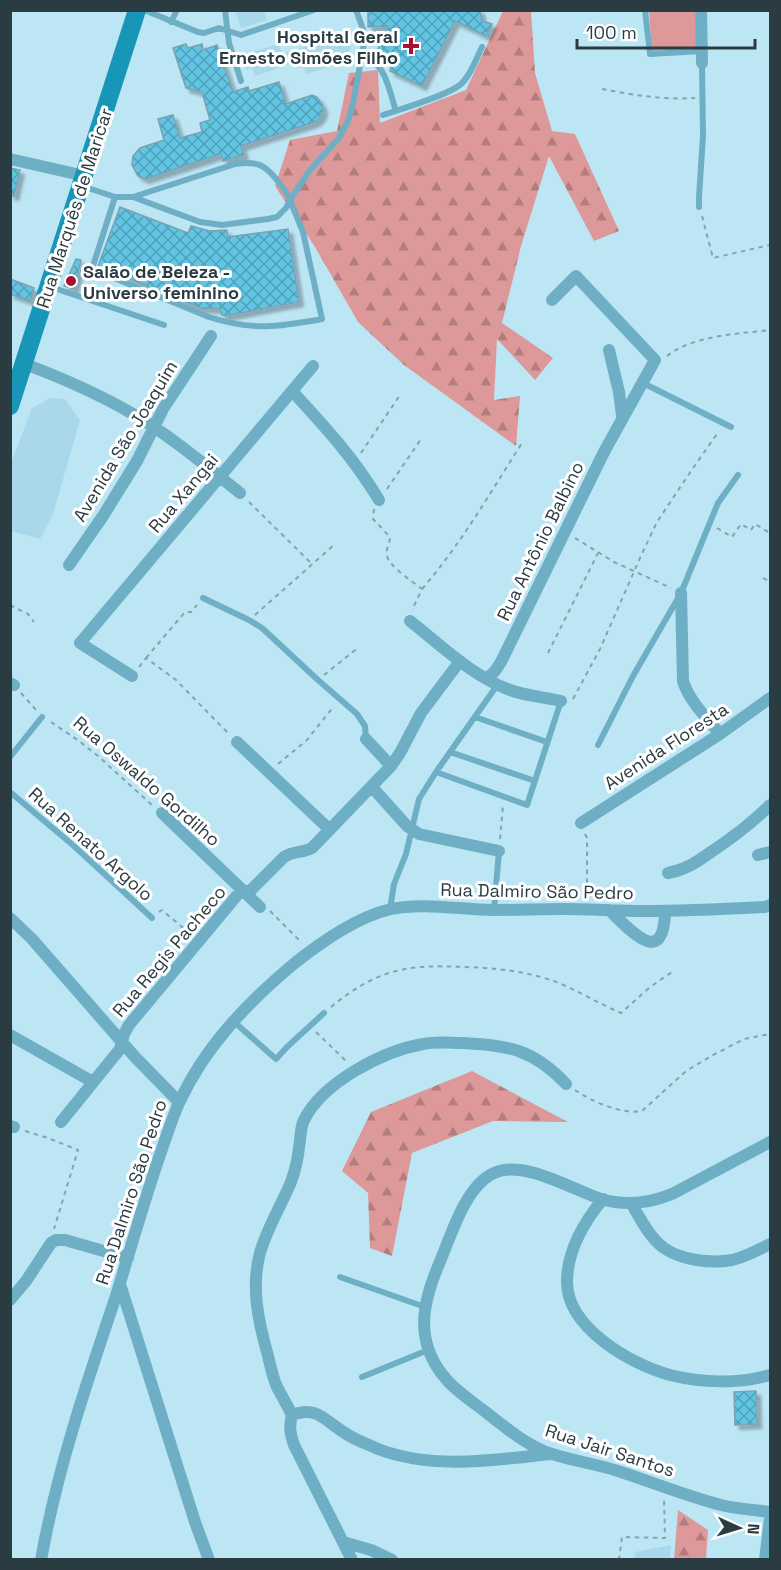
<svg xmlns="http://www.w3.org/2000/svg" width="781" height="1570" viewBox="0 0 781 1570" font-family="'Space Grotesk',sans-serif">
<defs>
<pattern id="forest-firs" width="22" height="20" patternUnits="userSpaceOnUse" patternTransform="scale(1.5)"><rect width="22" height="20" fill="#dd9899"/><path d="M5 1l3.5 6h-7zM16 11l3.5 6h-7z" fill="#b37d7e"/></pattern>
<pattern id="building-cross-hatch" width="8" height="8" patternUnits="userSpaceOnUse" patternTransform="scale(1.5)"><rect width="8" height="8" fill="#62c5e4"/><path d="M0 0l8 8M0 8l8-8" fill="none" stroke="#51a1ba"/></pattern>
<filter id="shadow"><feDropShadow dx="4.5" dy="4.5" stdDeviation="1.5" flood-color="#0004"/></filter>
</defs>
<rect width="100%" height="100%" fill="#bde6f5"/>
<path fill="#a8d8ea" d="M 235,11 L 264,11 L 267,20 L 241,28 Z
M 325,30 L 328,39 L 340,35 L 346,36 L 349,40 L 351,46 L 348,52 L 343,56 L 345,62 L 306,74 L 304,68 L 297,67 L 293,63 L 255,76 L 252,68 L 246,70 L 241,56 L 278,44 L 282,54 L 311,45 L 308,36 Z
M 51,398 L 65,399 L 80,420 L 53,514 L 40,539 L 11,531 L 11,463 L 32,408 Z
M 671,1545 L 670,1559 L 635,1559 L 635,1552 Z"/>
<path fill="#dd9899" d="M 649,11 L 695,11 L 699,48 L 652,51 Z"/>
<path fill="url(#forest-firs)" d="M 503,11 L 531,11 L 535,73 L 552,131 L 575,134 L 619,231 L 594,241 L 549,156 L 521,246 L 502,323 L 553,358 L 535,380 L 497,339 L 494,400 L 520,396 L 516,446 L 404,365 L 358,322 L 315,247 L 275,186 L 290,140 L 337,131 L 349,73 L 378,70 L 380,123 L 466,90 Z
M 472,1071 L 568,1122 L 493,1121 L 412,1153 L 392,1256 L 370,1248 L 368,1193 L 342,1171 L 371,1112 Z
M 678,1510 L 708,1530 L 706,1559 L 674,1559 Z"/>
<path fill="url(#building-cross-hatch)" stroke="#7aa2b0" stroke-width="1.5" filter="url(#shadow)" d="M 368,10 L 480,10 L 482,21 L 492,24 L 486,36 L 455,21 L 422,86 L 390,71 L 392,64 L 375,56 L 388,26 L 368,27 Z
M 186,44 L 188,48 L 202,44 L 203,50 L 217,45 L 233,92 L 248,87 L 249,91 L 279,82 L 286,104 L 312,95 L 317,97 L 322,105 L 323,111 L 320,118 L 315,122 L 241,146 L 244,155 L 223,161 L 221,154 L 145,179 L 138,176 L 132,165 L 133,156 L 140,148 L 164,140 L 158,119 L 173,115 L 180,138 L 202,132 L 200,123 L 210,120 L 202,92 L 186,88 L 173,48 Z
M 10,168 L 20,170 L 14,196 L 10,195 Z
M 120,207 L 188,233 L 191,226 L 210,231 L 227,230 L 228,237 L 288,229 L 299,302 L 225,316 L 222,315 L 220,309 L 201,308 L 98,266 Z
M 76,259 L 81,260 L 74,289 L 64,286 Z
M 10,279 L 34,288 L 30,301 L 10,294 Z
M 756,1391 L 757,1424 L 735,1425 L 734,1392 Z"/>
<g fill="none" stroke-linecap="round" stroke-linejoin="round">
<path stroke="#84a3af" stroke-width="2" stroke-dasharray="4.5 4.5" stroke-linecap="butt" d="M 602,89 C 633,95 663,100 695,98
M 702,216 L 713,258 L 770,245
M 770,218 L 770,231
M 667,356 C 694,335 738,334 770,330
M 361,453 L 400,395
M 387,489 L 421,439
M 249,502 L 313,565
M 374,509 L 373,519 L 390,537 C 390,544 385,550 387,556 C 389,566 413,582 422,589 L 412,610
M 717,528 L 732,537 L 741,524 L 751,530 L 755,524 L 770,533
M 575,538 L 614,562 L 671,588
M 763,578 L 770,582
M 422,589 C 461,544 490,493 522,443
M 10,605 L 28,614 L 34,622
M 255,615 L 334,545
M 548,653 L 598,553
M 146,658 L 185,612 L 191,612 L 197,605
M 139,667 L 146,658 L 176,680 L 229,734
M 324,675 L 359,647
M 21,693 L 37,711
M 573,699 L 600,649 L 640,558 L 657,522 L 691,471 L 719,431
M 51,722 L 79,741 L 98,756 L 153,806
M 278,764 L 307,740 L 334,706
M 585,834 L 587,838 L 587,897
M 500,839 L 503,805
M 270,911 L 302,943
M 159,912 L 162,910 L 189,933
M 331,1007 C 348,993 366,981 386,974 C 412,965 437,966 464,967 C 496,968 528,971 559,983 C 580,992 600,1004 621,1013 L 650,987 L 672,972
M 316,1032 L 347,1062
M 575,1090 C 591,1101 622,1115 642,1111 L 686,1071 L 713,1055 L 744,1039 L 770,1034
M 25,1131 L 48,1138 L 78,1150 L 54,1229
M 619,1560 L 622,1537 L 665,1538 L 664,1498"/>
<path stroke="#6eafc5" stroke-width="6" d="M 144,10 L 198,32 L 204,33 L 219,28 L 241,35 L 314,10
M 225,10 L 229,43 L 241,81
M 645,10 L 650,54 L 702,51
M 171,22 L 177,10
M 362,58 C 366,59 369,59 372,61 C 386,68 391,97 396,111
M 383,115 C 401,109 449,95 461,84 C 471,75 476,59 482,47
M 82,186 L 115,197 L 133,197 L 200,222 L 222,225 L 268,219 L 277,217 L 286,208 L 290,200 C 288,194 284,189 280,184 C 267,166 258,160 235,164 L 133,197
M 115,197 L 92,269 L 209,317 C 253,331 278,327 322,319 L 303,232 L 290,200 L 310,170 L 339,138 L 348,121 L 353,104 L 364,43 L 363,29 L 356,10
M 699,207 L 699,197 L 703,136 L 702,64
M 51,287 L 164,325
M 643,383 L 731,427
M 203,598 L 249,620 L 262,628 L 318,680 L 357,714 L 365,726 L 366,739
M 475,717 L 547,742
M 598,745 L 633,676 L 681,593 L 718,503 L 738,475
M 450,752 L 535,781
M 10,757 L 42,717
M 436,772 L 527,805 L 561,701
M 10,792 L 74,846 L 152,918
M 390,909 L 394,884 L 406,854 L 419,799 L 436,772 L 498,684
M 494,910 L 499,851
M 233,1021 L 276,1059 L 287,1047 L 324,1013
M 340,1277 L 425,1307
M 362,1377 L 428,1350"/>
<path stroke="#6eafc5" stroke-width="12" d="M 701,10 L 702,63
M 10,159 L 85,176
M 609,350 L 619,392 L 622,416
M 25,364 C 62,378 99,394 133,414 C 171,436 206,466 240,493
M 292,391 C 325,427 354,458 379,500
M 69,565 L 103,516 L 137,461 L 163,409 L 211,336
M 681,593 L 683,681 C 689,701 707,718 720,734
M 410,621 C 442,646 472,676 510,690 C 526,696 544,697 561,701
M 132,676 L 80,643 L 313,366
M 487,679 L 495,671 L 501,662 L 604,452 L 655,360 L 576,276 L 552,300
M 10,683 L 14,685
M 366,739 L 391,766
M 237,742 L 330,830
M 372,787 L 407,826 L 419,834 L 499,851
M 162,813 L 260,907
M 581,823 L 720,734 L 770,698
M 758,855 L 770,852
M 668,873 C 685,870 697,862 711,852 C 732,838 752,823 770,805
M 609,910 C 631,931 664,969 665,911
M 10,918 L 32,939 L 135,1057 L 179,1102
M 10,1035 L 93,1082
M 61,1122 L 120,1049 L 124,1034 L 129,1025 L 239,893 L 251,890 L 284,857 C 293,851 303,853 312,848 L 391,766 L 400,753 L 421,713 L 460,661
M 10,1126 L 14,1127
M 770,1142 L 672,1194 C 650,1203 625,1206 601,1199 C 573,1190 523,1159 494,1173 C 465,1186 451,1236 439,1264 C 422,1304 414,1342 446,1379 C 457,1392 473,1402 487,1413 C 506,1428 529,1447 552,1454 C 574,1461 596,1464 618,1471 C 652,1482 686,1496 721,1505 C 737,1509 754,1510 770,1512
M 603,1199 C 584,1222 567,1251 567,1282 C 567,1328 632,1365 670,1375 C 702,1383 739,1384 770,1375
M 631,1203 C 640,1218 649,1237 664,1248 C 681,1260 711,1264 732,1260 C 745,1257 758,1250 770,1244
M 120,1284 L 195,1522 L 209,1560
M 10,1300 L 26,1281 L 51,1243 L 56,1240 L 65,1240 L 128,1258
M 292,1415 C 317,1405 325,1421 345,1433 C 355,1440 367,1444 378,1449 C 433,1470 494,1460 551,1454
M 343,1542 L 371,1550 L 392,1560
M 41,1560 C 57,1470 86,1385 115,1299 C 131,1248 145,1197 163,1146 C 168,1132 173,1116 179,1103 C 205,1046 249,1001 296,962 C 323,941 357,917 391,909 C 424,902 461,910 494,910 C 517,910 540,909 563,909 C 590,909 617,911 644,911 C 684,911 725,909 765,907 L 770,905
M 352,1560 L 294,1445 C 290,1434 289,1426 292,1415 C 287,1405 282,1396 277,1387 C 272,1376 270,1363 267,1352 C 258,1320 251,1286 260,1253 C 267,1228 281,1206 291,1182 C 295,1171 298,1159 299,1147 C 301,1138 300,1128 304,1120 C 323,1082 383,1051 423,1044 C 437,1041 451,1043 464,1043 C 510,1046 533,1049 566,1084
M 765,1560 L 770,1518"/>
<path stroke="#1796b7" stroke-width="18" d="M 10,406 L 137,10"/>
</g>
<g fill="#a81032" stroke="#fff" stroke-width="2">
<path d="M408 37h6v6h6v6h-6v6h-6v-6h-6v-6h6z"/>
<circle cx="71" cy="281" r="6"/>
</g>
<g text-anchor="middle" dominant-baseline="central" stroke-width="6" stroke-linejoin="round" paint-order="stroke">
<g font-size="18" font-weight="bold" fill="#2a3b41" stroke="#fff" text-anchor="end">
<text x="398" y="36">Hospital Geral<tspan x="398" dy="21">Ernesto Simões Filho</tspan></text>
<text x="83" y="271" text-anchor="start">Salão de Beleza -<tspan x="83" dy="21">Universo feminino</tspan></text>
</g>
<g font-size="18" fill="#2a3b41" stroke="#fff">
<text transform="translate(74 208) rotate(-72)">Rua Marquês de Maricar</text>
<text transform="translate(125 441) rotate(-59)">Avenida São Joaquim</text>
<text transform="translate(183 493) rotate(-50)">Rua Xangai</text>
<text transform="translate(540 541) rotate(-64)">Rua Antônio Balbino</text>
<text transform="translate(666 746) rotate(-33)">Avenida Floresta</text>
<text transform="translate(147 781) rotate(41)">Rua Oswaldo Gordilho</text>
<text transform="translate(91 844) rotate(42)">Rua Renato Argolo</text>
<text transform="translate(537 891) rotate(1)">Rua Dalmiro São Pedro</text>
<text transform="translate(169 951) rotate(-50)">Rua Regis Pacheco</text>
<text transform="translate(131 1192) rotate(-72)">Rua Dalmiro São Pedro</text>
<text transform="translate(610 1450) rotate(18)">Rua Jair Santos</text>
</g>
</g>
<rect width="781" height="1570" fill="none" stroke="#2a3b41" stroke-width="24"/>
<g transform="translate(739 1528) rotate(94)" stroke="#ffffff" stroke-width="4.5" paint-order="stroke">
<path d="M0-4.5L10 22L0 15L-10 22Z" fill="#2a3b41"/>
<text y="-9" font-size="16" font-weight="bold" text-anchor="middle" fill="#2a3b41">N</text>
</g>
<path d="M577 39v9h178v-9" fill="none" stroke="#2a3b41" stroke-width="3"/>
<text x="586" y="39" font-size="18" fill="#2a3b41" stroke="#ffffff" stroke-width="4.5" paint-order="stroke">100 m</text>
</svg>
